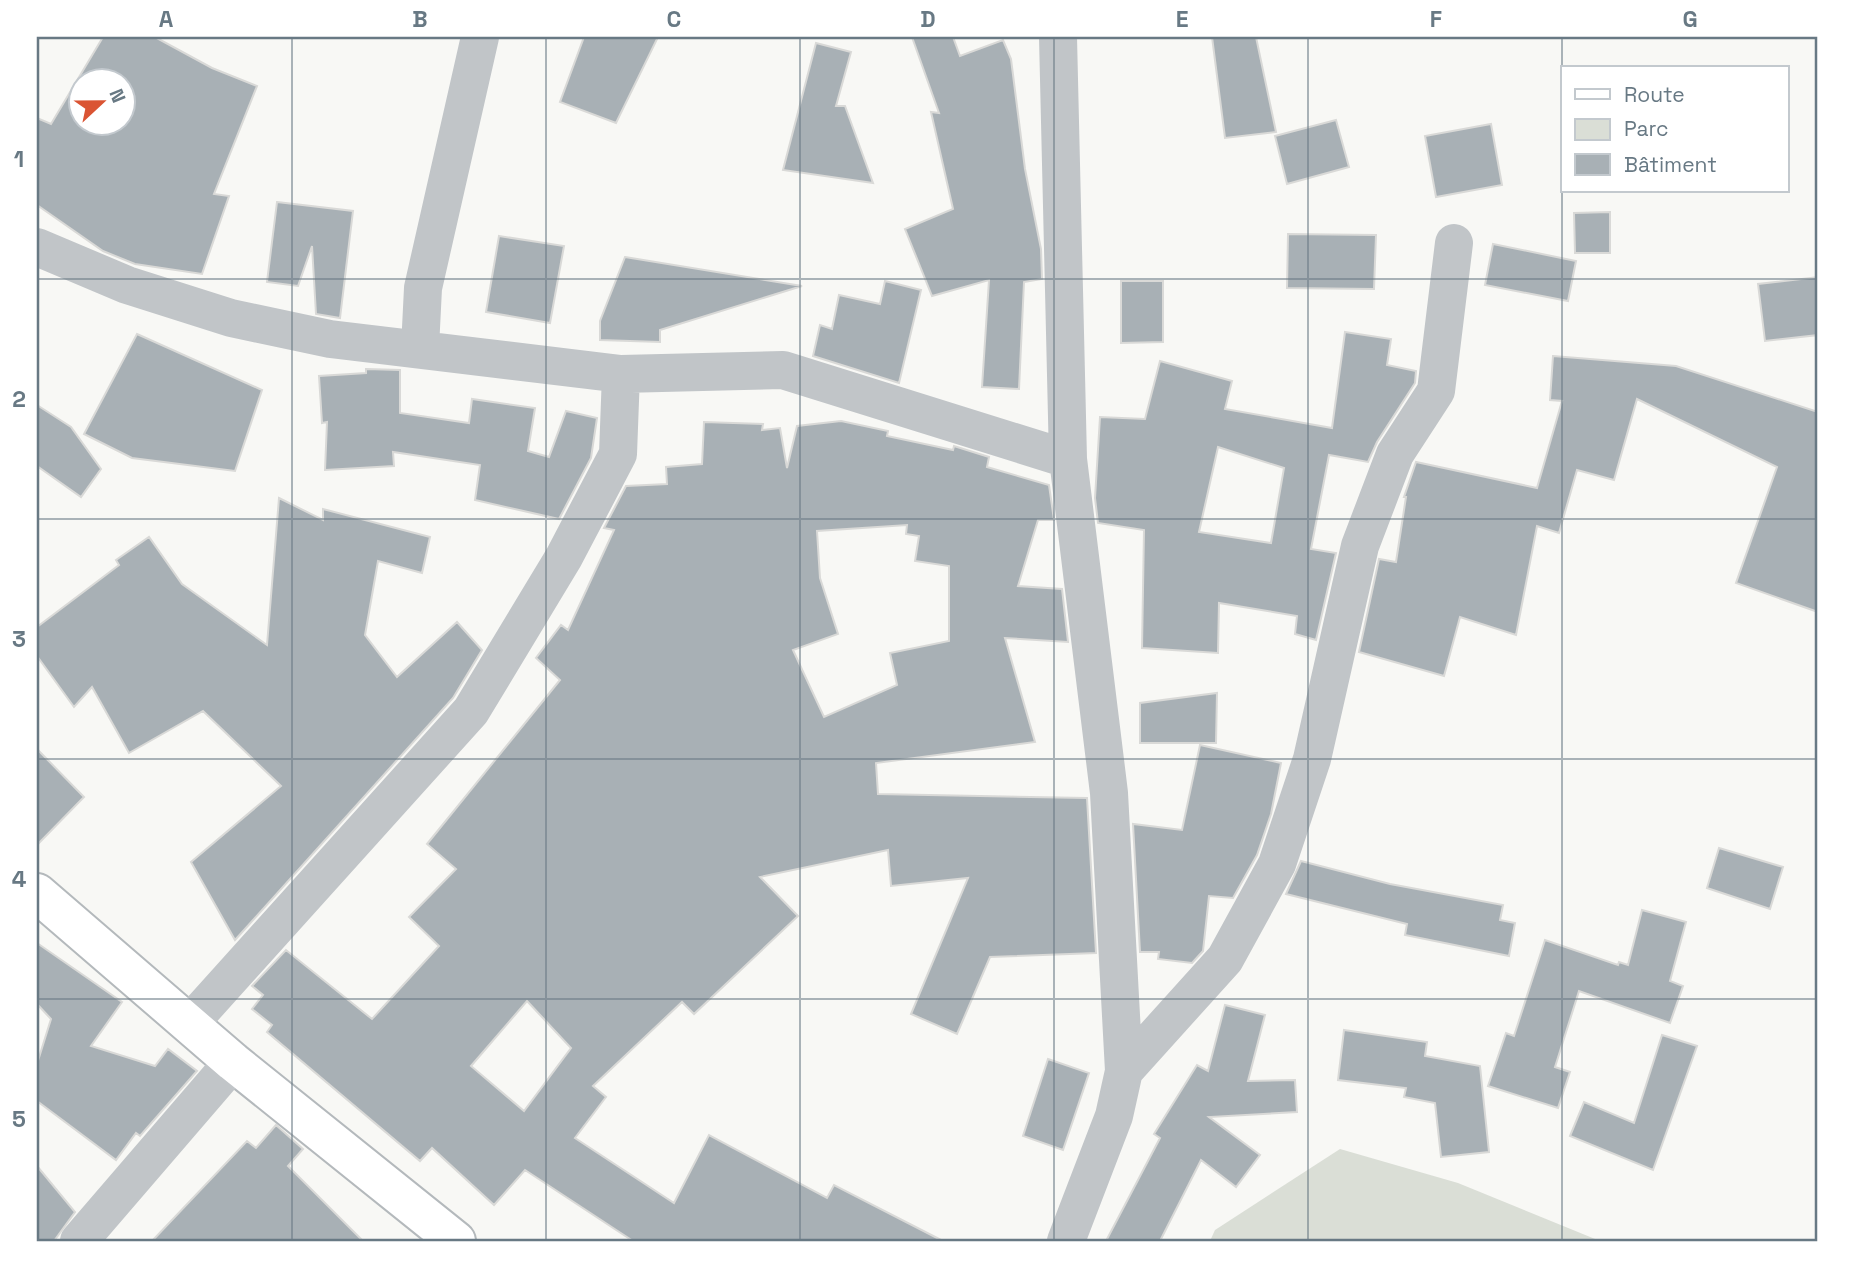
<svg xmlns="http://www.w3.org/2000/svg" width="1855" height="1278" viewBox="0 0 1855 1278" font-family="'Space Grotesk',sans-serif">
<rect width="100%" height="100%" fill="#f8f8f5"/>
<path fill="#daded6" d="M 1340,1149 L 1458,1183 L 1600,1241 L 1210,1241 L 1215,1230 Z"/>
<path fill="#a8b0b5" stroke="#d9d9d7" stroke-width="2" fill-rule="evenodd" d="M 103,37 L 155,37 L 212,68 L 257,86 L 214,194 L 229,196 L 202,274 L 135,264 L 103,251 L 37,205 L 37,118 L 51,124 ZM 80,80 L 122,80 L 122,122 L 80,122 Z
M 584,37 L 658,37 L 616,123 L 560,102 Z
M 912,37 L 953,37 L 960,56 L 1003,40 L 1011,59 L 1025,169 L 1041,249 L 1042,279 L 1024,282 L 1019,389 L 982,387 L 989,280 L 932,296 L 905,229 L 953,209 L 931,112 L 939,113 Z
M 1212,37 L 1256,37 L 1276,132 L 1225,138 Z
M 816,43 L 851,52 L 836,106 L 845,106 L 873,183 L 783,170 Z
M 1336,120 L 1349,167 L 1287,184 L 1275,136 Z
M 1491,124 L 1502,185 L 1436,197 L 1425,136 Z
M 277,202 L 353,211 L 340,318 L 316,314 L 312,246 L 298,286 L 267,282 Z
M 1610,212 L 1610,253 L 1575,253 L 1574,213 Z
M 1288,234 L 1376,235 L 1374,289 L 1287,288 Z
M 499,236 L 564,246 L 550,323 L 486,312 Z
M 1493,244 L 1576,261 L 1568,301 L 1485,285 Z
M 625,257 L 802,286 L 660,330 L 660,342 L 600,340 L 600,321 Z
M 1818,277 L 1818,335 L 1765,341 L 1758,284 Z
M 885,281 L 921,290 L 899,383 L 813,356 L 820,325 L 832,329 L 839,295 L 880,304 Z
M 1121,281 L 1163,281 L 1163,342 L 1121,343 Z
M 1345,332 L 1391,339 L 1387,365 L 1416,371 L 1415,383 L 1377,442 L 1368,462 L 1329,455 L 1311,549 L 1336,553 L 1316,640 L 1295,634 L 1297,616 L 1219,603 L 1218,653 L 1142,648 L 1144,530 L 1098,523 L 1095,498 L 1100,417 L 1145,419 L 1160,361 L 1232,381 L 1225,409 L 1332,428 ZM 1218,447 L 1284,468 L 1271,543 L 1199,532 Z
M 137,334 L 262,390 L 235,471 L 132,458 L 84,434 Z
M 1553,356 L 1676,366 L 1818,412 L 1818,612 L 1736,583 L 1777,467 L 1637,399 L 1614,480 L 1577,470 L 1559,533 L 1537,526 L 1516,635 L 1460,617 L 1444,676 L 1359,652 L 1379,559 L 1396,562 L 1406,497 L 1404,497 L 1416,462 L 1537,488 L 1562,401 L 1550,400 Z
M 366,369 L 400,370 L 400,413 L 469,423 L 472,399 L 535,408 L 528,451 L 549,457 L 566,411 L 597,418 L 591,458 L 559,519 L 475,500 L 480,465 L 393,452 L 394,466 L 325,470 L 327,422 L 322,423 L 319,376 L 366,373 Z
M 37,405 L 71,427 L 101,469 L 81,497 L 37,466 Z
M 841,421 L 888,431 L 887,436 L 953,450 L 954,446 L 989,457 L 987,467 L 1049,485 L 1054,520 L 1038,520 L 1018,586 L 1062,589 L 1068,642 L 1005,638 L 1035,742 L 876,763 L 878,794 L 1087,798 L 1096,953 L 990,957 L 957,1034 L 911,1014 L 968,878 L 891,886 L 888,850 L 760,877 L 798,916 L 694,1014 L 682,1002 L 593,1086 L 606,1097 L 575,1138 L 674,1203 L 709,1135 L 827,1198 L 834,1185 L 943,1241 L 633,1241 L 525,1170 L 494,1205 L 432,1148 L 420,1161 L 267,1032 L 272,1025 L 252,1009 L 263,995 L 252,986 L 286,950 L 372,1019 L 439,946 L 409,917 L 456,869 L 427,844 L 560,680 L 536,658 L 561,625 L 568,630 L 614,530 L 604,528 L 626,486 L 667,484 L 666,467 L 702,464 L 704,422 L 763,424 L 762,430 L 780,428 L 787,468 L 797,426 ZM 907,525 L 906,534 L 919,536 L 915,561 L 949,566 L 949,641 L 890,653 L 897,685 L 824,717 L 793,650 L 838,634 L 820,578 L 817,531 ZM 527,1001 L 571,1048 L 524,1111 L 471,1066 Z
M 279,498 L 323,520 L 323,509 L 430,537 L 422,573 L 378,561 L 365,635 L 397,677 L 457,622 L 482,650 L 453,698 L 235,940 L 191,862 L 281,786 L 203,711 L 129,753 L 92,687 L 74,707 L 37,656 L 37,627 L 119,565 L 116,560 L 149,537 L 182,584 L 267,645 Z
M 1217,693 L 1216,743 L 1140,743 L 1140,703 Z
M 1200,745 L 1281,763 L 1271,814 L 1257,855 L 1233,898 L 1209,896 L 1203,951 L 1192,963 L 1158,959 L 1159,952 L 1140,952 L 1133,824 L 1182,830 Z
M 37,749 L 84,797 L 37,845 Z
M 1719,848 L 1783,867 L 1770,909 L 1707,888 Z
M 1301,861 L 1390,884 L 1503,905 L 1500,920 L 1515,923 L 1509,956 L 1405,935 L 1407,924 L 1286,894 Z
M 1642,910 L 1686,922 L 1670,981 L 1683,986 L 1670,1023 L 1579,991 L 1555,1067 L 1570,1072 L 1558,1108 L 1488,1086 L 1506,1033 L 1514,1036 L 1545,940 L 1618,965 L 1619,962 L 1628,965 Z
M 37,943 L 122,1002 L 91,1046 L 155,1066 L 168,1049 L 197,1071 L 140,1136 L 136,1133 L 116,1160 L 37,1101 L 37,1064 L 51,1019 L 37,1004 Z
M 1225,1005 L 1265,1015 L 1248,1081 L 1295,1080 L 1297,1112 L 1209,1117 L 1260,1155 L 1236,1187 L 1201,1160 L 1160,1241 L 1106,1241 L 1160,1138 L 1154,1134 L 1197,1065 L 1208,1071 Z
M 1344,1030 L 1427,1042 L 1425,1056 L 1480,1066 L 1489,1152 L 1441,1157 L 1435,1103 L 1404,1097 L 1406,1088 L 1338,1080 Z
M 1662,1035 L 1697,1046 L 1653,1170 L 1570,1136 L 1584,1102 L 1634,1123 Z
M 1048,1059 L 1089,1073 L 1063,1150 L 1023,1136 Z
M 276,1125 L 303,1149 L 288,1166 L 363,1241 L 152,1241 L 247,1141 L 256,1148 Z
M 37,1166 L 75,1212 L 54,1241 L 37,1241 Z"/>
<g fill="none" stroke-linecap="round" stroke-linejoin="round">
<g stroke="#b4b9bc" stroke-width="42">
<path id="primary" d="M 37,893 L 233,1062 L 456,1241"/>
</g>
<path stroke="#c1c5c8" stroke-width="38" d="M 1058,37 L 1068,459 L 1109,793 L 1124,1071 L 1114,1116 L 1066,1241
M 37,247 L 127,285 L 231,318 L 330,339 L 621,374 L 783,370 L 1068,459
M 420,348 L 423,288 L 480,37
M 190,1023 L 471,711 L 564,557 L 618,454 L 621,374
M 1124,1071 L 1225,959 L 1277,864 L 1312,759 L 1360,546 L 1395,454 L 1436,391 L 1454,243
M 79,1241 L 233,1062"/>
<use href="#primary" stroke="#fff" stroke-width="38"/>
</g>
<path fill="none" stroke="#687984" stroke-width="2" stroke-opacity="0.55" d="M 292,37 L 292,1241M 546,37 L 546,1241M 800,37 L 800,1241M 1054,37 L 1054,1241M 1308,37 L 1308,1241M 1562,37 L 1562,1241M 37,279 L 1818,279M 37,519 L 1818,519M 37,759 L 1818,759M 37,999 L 1818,999"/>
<rect width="1855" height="1278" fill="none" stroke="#ffffff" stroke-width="77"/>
<rect x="1561" y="66" width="228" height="126" fill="#ffffff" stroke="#c3c9ce" stroke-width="2"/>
<rect x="1575" y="89" width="35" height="10" fill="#ffffff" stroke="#c3c9ce" stroke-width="2"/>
<text x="1624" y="102" font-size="21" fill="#687984">Route</text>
<rect x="1575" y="119" width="35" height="21" fill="#daded6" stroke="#c3c9ce" stroke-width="2"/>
<text x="1624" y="136" font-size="21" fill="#687984">Parc</text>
<rect x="1575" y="154" width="35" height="21" fill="#a8b0b5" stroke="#c3c9ce" stroke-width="2"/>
<text x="1624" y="172" font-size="21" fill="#687984">Bâtiment</text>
<g transform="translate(102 102) rotate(68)"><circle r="33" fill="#ffffff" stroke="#c3c9ce" stroke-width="2"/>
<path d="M0-5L12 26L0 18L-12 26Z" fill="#da5433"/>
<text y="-10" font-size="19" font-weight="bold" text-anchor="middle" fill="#687984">N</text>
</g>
<rect x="38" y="38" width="1778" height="1202" fill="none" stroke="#687984" stroke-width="2.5"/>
<g font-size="23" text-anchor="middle" font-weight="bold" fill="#687984">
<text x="166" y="27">A</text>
<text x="420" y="27">B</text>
<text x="674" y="27">C</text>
<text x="928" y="27">D</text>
<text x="1182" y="27">E</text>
<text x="1436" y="27">F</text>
<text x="1690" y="27">G</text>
<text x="19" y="167">1</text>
<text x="19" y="407">2</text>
<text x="19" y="647">3</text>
<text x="19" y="887">4</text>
<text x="19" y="1127">5</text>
</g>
</svg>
